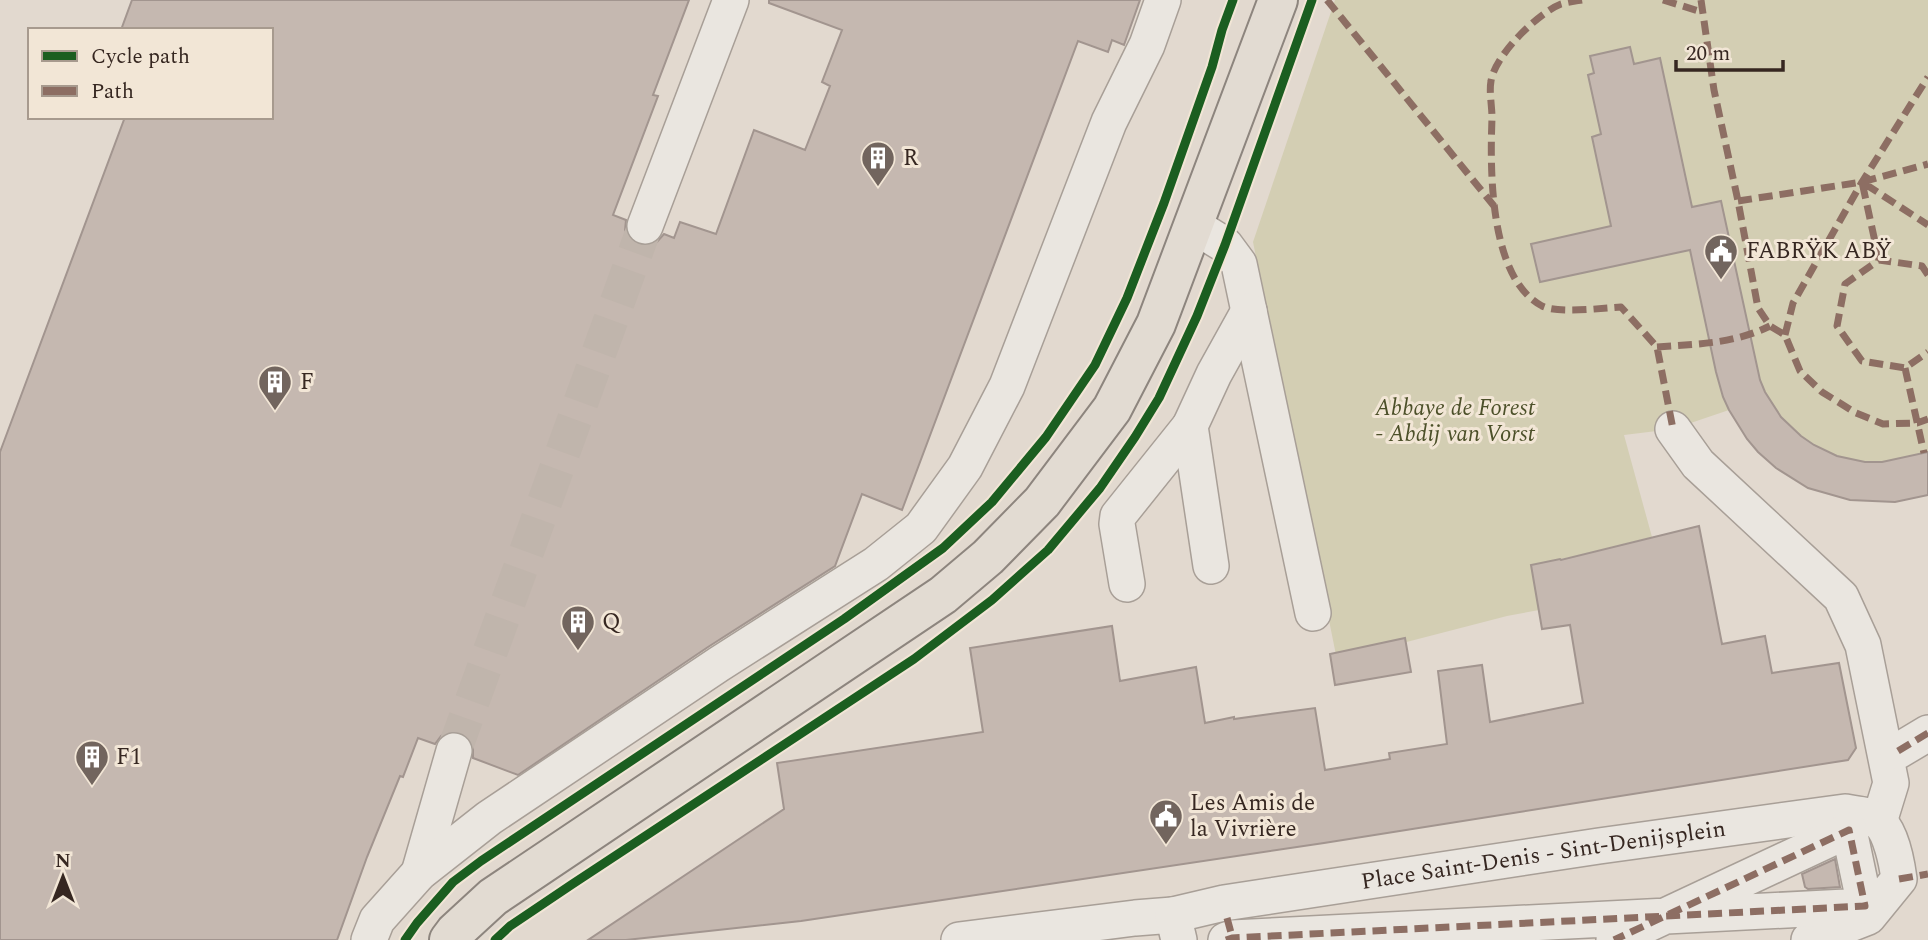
<svg xmlns="http://www.w3.org/2000/svg" width="1928" height="940" viewBox="0 0 1928 940" font-family="Spectral,serif">
<rect width="100%" height="100%" fill="#e2d9cf"/>
<path fill="#d3ceb3" d="M 1335,0 L 1928,0 L 1928,452 C 1912,456 1896,461 1879,462 C 1826,464 1778,429 1760,380 L 1721,201 L 1692,207 L 1660,59 L 1634,64 L 1630,47 L 1591,56 L 1594,73 L 1588,75 L 1601,134 L 1592,137 L 1600,176 L 1610,175 L 1621,224 L 1532,244 L 1540,282 L 1690,250 L 1716,372 L 1729,410 L 1673,429 L 1624,435 L 1652,537 L 1571,557 L 1531,565 L 1539,610 L 1507,616 L 1337,660 L 1253,242 Z"/>
<path fill="#c5b8b0" stroke="#a2958f" stroke-width="2" d="M 132,0 L 689,0 L 653,95 L 658,96 L 613,215 L 626,220 L 625,230 L 630,239 L 637,244 L 648,246 L 657,242 L 664,234 L 674,238 L 680,222 L 716,234 L 754,130 L 805,150 L 830,86 L 822,82 L 842,30 L 769,3 L 769,0 L 1140,0 L 1124,45 L 1112,40 L 1108,52 L 1078,41 L 902,510 L 862,494 L 835,566 L 708,647 L 518,775 L 473,758 L 473,746 L 468,737 L 460,732 L 448,732 L 441,736 L 435,744 L 418,738 L 403,777 L 400,776 L 367,857 L 337,940 L 0,940 L 0,452 L 125,117 L 271,117 L 271,30 L 121,30 Z
M 1630,47 L 1634,64 L 1660,58 L 1692,207 L 1721,201 L 1760,380 L 1765,392 L 1781,417 L 1801,436 L 1814,445 L 1837,456 L 1865,462 L 1882,462 L 1928,452 L 1928,495 L 1895,502 L 1850,500 L 1808,488 L 1776,468 L 1758,452 L 1747,439 L 1729,410 L 1723,397 L 1716,372 L 1690,250 L 1540,282 L 1531,244 L 1611,226 L 1592,137 L 1601,134 L 1588,75 L 1594,73 L 1590,56 Z
M 1699,526 L 1722,644 L 1765,636 L 1772,673 L 1839,663 L 1856,748 L 1848,760 L 1324,843 L 801,921 L 626,940 L 588,940 L 784,809 L 777,763 L 983,732 L 970,648 L 1112,626 L 1120,681 L 1196,667 L 1205,723 L 1234,717 L 1234,719 L 1315,708 L 1325,770 L 1390,759 L 1389,753 L 1447,744 L 1438,671 L 1482,665 L 1490,722 L 1583,703 L 1570,625 L 1542,629 L 1531,565 L 1560,559 L 1561,560 Z
M 1405,638 L 1411,672 L 1335,685 L 1330,654 Z
M 1835,859 L 1840,887 L 1808,889 L 1805,887 L 1802,874 Z"/>
<g fill="none" stroke-linecap="round" stroke-linejoin="round">
<path stroke="#c0b5ac" stroke-width="35" stroke-dasharray="35 18" stroke-linecap="butt" d="M 454,751 L 645,226"/>
<g stroke="#a89f97" stroke-width="38">
<g id="minor">
<path d="M 1193,225 L 1225,245 L 1239,264 L 1313,613"/>
<path d="M 645,226 L 731,0"/>
<path d="M 1673,429 L 1698,464 L 1841,597 L 1863,645 L 1891,783 L 1879,822"/>
<path d="M 1211,566 L 1190,426 L 1214,374 L 1249,311"/>
<path d="M 1127,584 L 1117,524 L 1118,516 L 1190,426"/>
<path d="M 1898,751 L 1928,733"/>
<path d="M 419,873 L 454,751"/>
<path d="M 369,940 L 377,920 L 419,873 L 489,818 L 719,664 L 876,564 L 921,528 L 965,467 L 1007,386 L 1109,122 L 1147,45 L 1163,0"/>
<path d="M 959,940 L 1135,918 L 1173,915"/>
<path id="s1" d="M 1179,940 L 1173,915 L 1224,903 L 1599,846 L 1845,812 C 1855,814 1869,814 1878,821 C 1891,831 1897,864 1899,879 L 1868,917 L 1809,940"/>
<path d="M 1226,940 L 1232,938 L 1865,906 L 1849,830 L 1614,940"/>
</g>
</g>
<g stroke="#8d857e" stroke-width="42">
<path id="major" d="M 449,940 L 455,932 L 493,897 L 943,595 L 988,557 L 1042,502 L 1112,409 L 1156,324 L 1278,0"/>
</g>
<use href="#minor" stroke="#eae6e0" stroke-width="35"/>
<use href="#major" stroke="#e2dbd2" stroke-width="38"/>
<path stroke="#8d6e63" stroke-width="7" stroke-dasharray="14 7" stroke-linecap="butt" d="M 1327,0 L 1494,206
M 1582,0 C 1576,1 1568,2 1561,4 C 1538,13 1495,55 1491,81 C 1489,92 1492,106 1492,118 C 1490,169 1489,278 1542,306 C 1558,314 1602,308 1621,307 L 1657,347 L 1673,429
M 1663,0 L 1702,12
M 1701,0 L 1714,90 L 1738,201 L 1758,308 L 1770,326 L 1785,335 L 1800,371 L 1822,392 L 1856,413 L 1883,424 L 1917,423 L 1928,419
M 1738,201 L 1862,182 L 1928,164
M 1879,260 L 1862,182 L 1928,225
M 1928,275 L 1922,266 L 1879,260 L 1845,284 L 1837,326 L 1862,361 L 1905,368 L 1928,352
M 1785,335 L 1793,303 L 1862,182 L 1928,77
M 1657,347 C 1697,344 1733,344 1770,326
M 1905,368 L 1924,453
M 1898,751 L 1928,733
M 1899,879 L 1928,874
M 1227,918 L 1233,940
M 1226,940 L 1232,938 L 1865,906 L 1849,830 L 1614,940"/>
<g stroke="#f2e6d6" stroke-width="13">
<path id="cycleway" d="M 405,940 L 417,923 L 453,882 L 481,861 L 844,619 L 943,548 L 992,502 L 1046,437 L 1095,365 L 1127,298 L 1164,203 L 1212,67 L 1222,30 L 1233,0
M 495,940 L 510,926 L 571,885 L 914,659 L 992,600 L 1048,550 L 1100,488 L 1135,437 L 1159,398 L 1197,316 L 1225,245 L 1312,0"/>
</g>
<use href="#cycleway" stroke="#1b5e20" stroke-width="9"/>
</g>
<defs>
<g id="building-pin" transform="scale(1.75)"><path d="M0 17L-7.5 6A9.5 9.5 0 1 1 7.5 6Z" fill="#72655e" stroke="#f2e6d6"/><path d="M-4-6H4V6H1V3H-1V6H-4ZM-2.5-4.3h1.7v1.8h-1.7ZM.8-4.3h1.7v1.8H.8ZM-2.5-1h1.7V.8h-1.7ZM.8-1h1.7V.8H.8Z" fill="#fff"/></g>
<g id="civic-pin" transform="scale(1.75)"><path d="M0 17L-7.5 6A9.5 9.5 0 1 1 7.5 6Z" fill="#72655e" stroke="#f2e6d6"/><path d="M-.6-6.5H3V-4.5H.6V-3L4-1V1h2V6H-6V1h2V-1L-.6-3ZM-1.2 2.5V6h2.4V2.5Z" fill="#fff"/></g>
</defs>
<g fill-rule="evenodd">
<use href="#building-pin" x="878" y="158"/>
<use href="#civic-pin" x="1721" y="251"/>
<use href="#building-pin" x="275" y="382"/>
<use href="#building-pin" x="578" y="622"/>
<use href="#building-pin" x="92" y="757"/>
<use href="#civic-pin" x="1166" y="816"/>
</g>
<g text-anchor="middle" dominant-baseline="central" stroke-width="6" stroke-linejoin="round" paint-order="stroke">
<g font-size="23" fill="#362721" stroke="#f2e6d6" text-anchor="start">
<text x="903" y="158">R</text>
<text x="1746" y="251">FABRŸK ABŸ</text>
<text x="300" y="382">F</text>
<text x="602" y="622">Q</text>
<text x="116" y="757">F1</text>
<text x="1190" y="803">Les Amis de<tspan x="1190" dy="26">la Vivrière</tspan></text>
</g>
<g font-size="23" font-style="italic" fill="#4c5029" stroke="#f2e6d6">
<text x="1455" y="408">Abbaye de Forest<tspan x="1455" dy="26">- Abdij van Vorst</tspan></text>
</g>
<g font-size="23" fill="#362721" stroke="#f2e6d6">
<text stroke="none"><textPath href="#s1" startOffset="401">Place Saint-Denis - Sint-Denijsplein</textPath></text>
</g>
</g>
<rect x="28" y="28" width="245" height="91" fill="#f2e6d6" stroke="#a79a8e" stroke-width="2"/>
<rect x="42" y="51" width="35" height="10" fill="#1b5e20" stroke="#a79a8e" stroke-width="2"/>
<text x="91" y="63" font-size="21" fill="#362721">Cycle path</text>
<rect x="42" y="86" width="35" height="10" fill="#8d6e63" stroke="#a79a8e" stroke-width="2"/>
<text x="91" y="98" font-size="21" fill="#362721">Path</text>
<g transform="translate(63 877)" stroke="#f2e6d6" stroke-width="5" paint-order="stroke">
<path d="M0-5L12 26L0 18L-12 26Z" fill="#362721"/>
<text y="-10" font-size="19" font-weight="bold" text-anchor="middle" fill="#362721">N</text>
</g>
<path d="M1676 60v10h107v-10" fill="none" stroke="#362721" stroke-width="3.5"/>
<text x="1686" y="60" font-size="21" fill="#362721" stroke="#f2e6d6" stroke-width="5" paint-order="stroke">20 m</text>
</svg>
